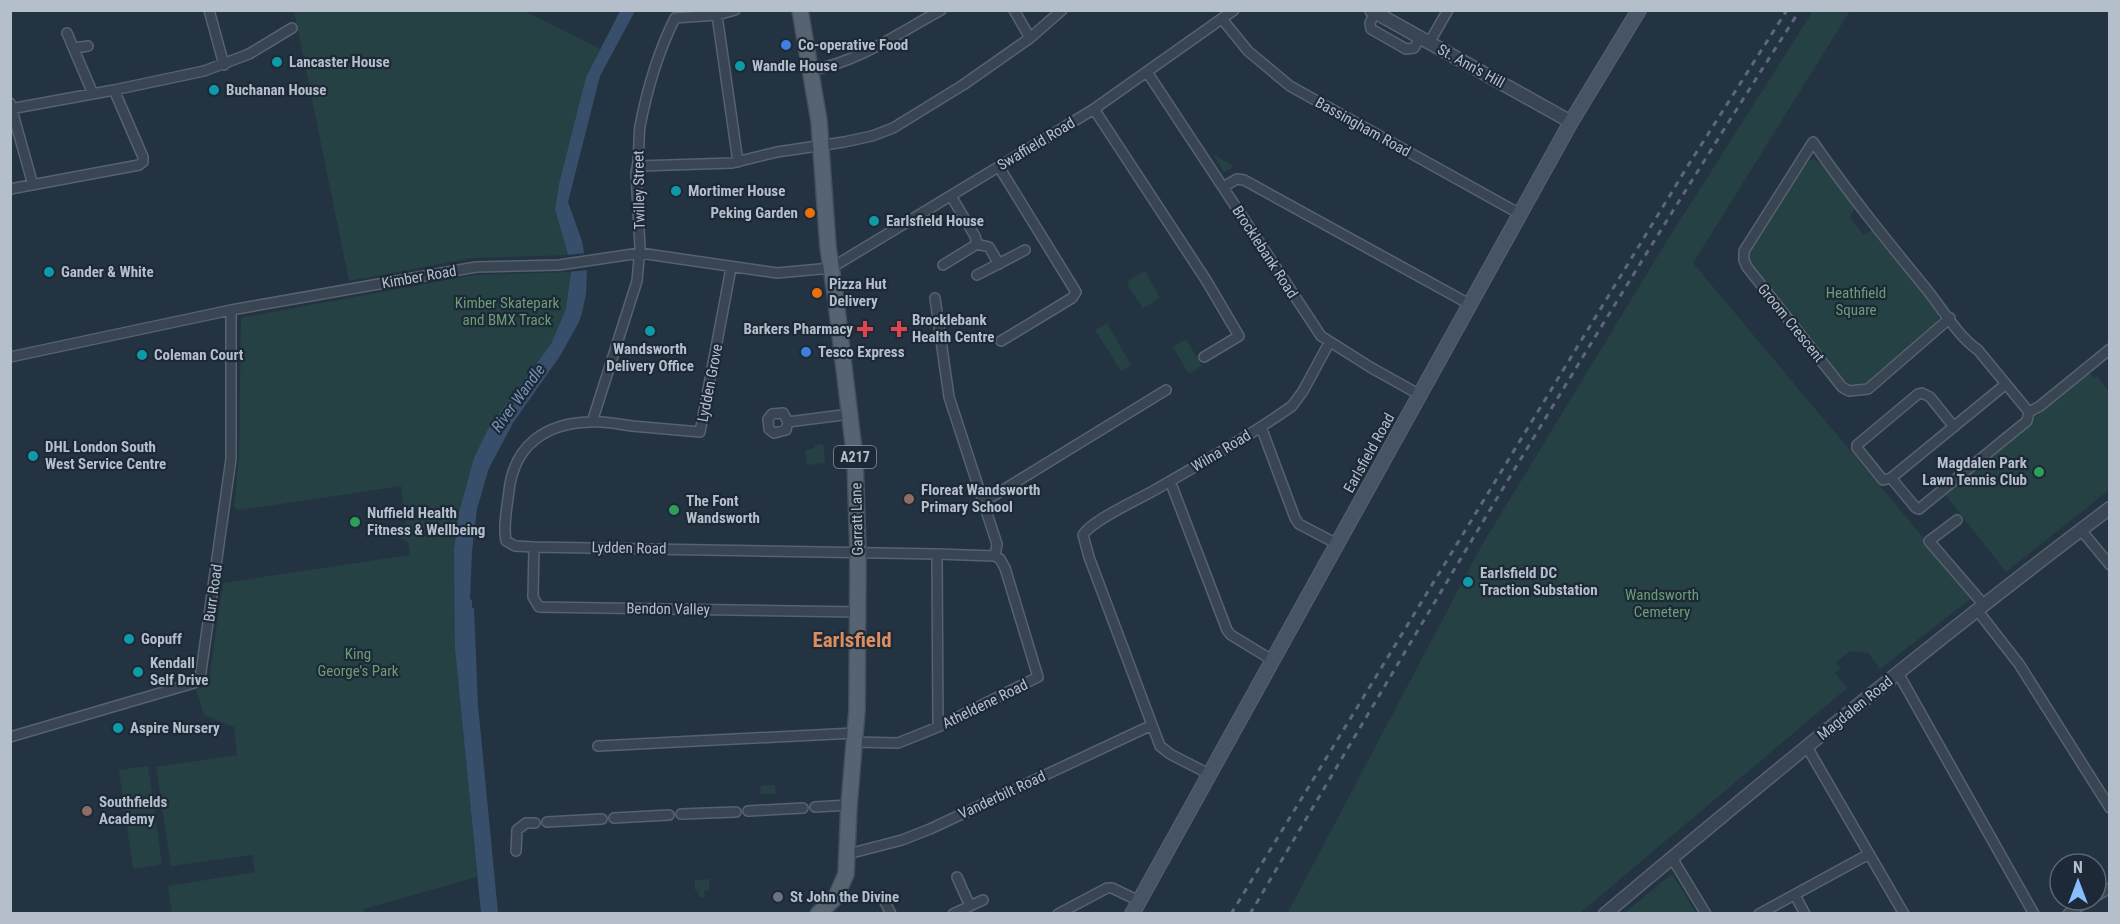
<svg xmlns="http://www.w3.org/2000/svg" width="2120" height="924" viewBox="0 0 2120 924" font-family="'Roboto Condensed',sans-serif">
<rect width="100%" height="100%" fill="#243342"/>
<path fill="#264143" d="M 294,11 L 524,11 L 600,49 L 586,77 L 559,184 L 555,208 L 568,255 L 472,258 L 349,281 Z
M 1813,11 L 1850,11 L 1693,263 L 1973,597 L 1880,669 L 1868,653 L 1850,651 L 1836,662 L 1841,668 L 1835,673 L 1847,688 L 1580,913 L 1287,914 L 1482,545 L 1665,244 Z
M 1213,154 L 1232,165 L 1232,168 L 1225,172 L 1223,171 Z
M 1814,159 L 1820,163 L 1855,207 L 1850,218 L 1863,234 L 1873,230 L 1939,313 L 1937,325 L 1867,382 L 1858,385 L 1849,384 L 1840,375 L 1748,263 L 1748,256 L 1753,244 L 1807,161 Z
M 1145,271 L 1160,298 L 1143,308 L 1128,287 L 1129,285 L 1127,281 Z
M 571,272 L 566,309 L 551,344 L 489,427 L 466,485 L 459,512 L 454,549 L 466,755 L 477,877 L 364,909 L 365,913 L 172,913 L 168,886 L 255,872 L 252,855 L 171,866 L 156,767 L 237,755 L 234,727 L 204,715 L 196,689 L 208,686 L 223,583 L 410,555 L 408,542 L 396,536 L 394,526 L 406,524 L 401,486 L 240,510 L 234,507 L 239,456 L 241,318 L 474,275 Z
M 1107,323 L 1131,365 L 1121,371 L 1095,330 Z
M 1186,339 L 1202,366 L 1189,374 L 1173,347 Z
M 2089,372 L 2094,378 L 2097,376 L 2109,392 L 2109,490 L 2006,572 L 1944,493 Z
M 823,444 L 825,463 L 807,465 L 805,450 L 815,448 L 815,445 Z
M 148,766 L 162,864 L 133,869 L 119,770 Z
M 775,785 L 776,794 L 761,794 L 760,786 Z
M 1672,874 L 1696,913 L 1624,913 Z
M 709,879 L 709,890 L 704,891 L 705,897 L 699,897 L 698,891 L 695,890 L 695,880 Z"/>
<path fill="#374f6a" d="M 620,11 L 635,11 L 600,76 L 568,202 L 582,241 L 587,270 L 586,294 L 582,313 L 579,322 L 560,356 L 513,423 L 489,468 L 477,509 L 472,551 L 470,599 L 472,600 L 472,608 L 474,608 L 478,705 L 498,913 L 481,913 L 455,647 L 454,549 L 459,512 L 474,458 L 489,427 L 551,344 L 566,309 L 571,272 L 568,255 L 555,209 L 559,184 L 586,77 Z"/>
<path fill="#243342" d="M 587,253 L 589,270 L 568,272 L 566,255 Z"/>
<g fill="none" stroke-linecap="round" stroke-linejoin="round">
<g stroke="#56626f" stroke-width="12">
<path id="minor" d="M 209,10 L 224,65
M 1014,10 L 1030,38
M 1375,12 L 1370,23 L 1371,29 L 1406,49 L 1414,48 L 1420,38
M 717,15 L 738,162
M 1222,19 L 1248,51 L 1290,86 L 1520,214
M 67,33 L 93,94
M 1429,43 L 1448,10
M 75,48 L 88,46
M 810,70 C 855,64 901,32 941,10
M 1147,72 L 1321,336 L 1370,367 L 1420,395
M 10,103 L 33,185
M 10,109 L 114,90 L 204,71 L 249,54 L 292,28
M 1094,109 L 1206,280 L 1239,336 L 1204,357
M 639,166 L 732,163 L 777,152 L 844,142 L 872,136 L 893,128 L 963,85 L 1030,38 L 1062,10
M 999,167 L 1076,292 L 1072,298 L 1001,341
M 1223,187 L 1237,179 L 1244,180 L 1471,305
M 10,189 L 139,165 L 143,162 L 143,157 L 114,90
M 951,196 L 975,236 L 977,244 L 989,247 L 999,264
M 943,265 L 977,244
M 731,268 L 700,432 C 677,430 654,428 632,426 C 618,424 604,421 590,422 C 546,423 514,445 509,491 C 507,508 503,525 506,541 L 515,546 L 534,547 L 937,554 L 938,727
M 977,275 L 1025,250
M 1950,318 L 1868,389 L 1849,391 L 1842,387 L 1747,267 L 1744,260 L 1744,251 L 1813,142 C 1849,194 1888,242 1928,291 C 1943,310 1958,336 1978,350 L 2029,412
M 10,357 L 231,310 L 476,267 L 559,265 L 640,253 L 777,273 L 831,268 L 1094,109 L 1234,10
M 592,422 L 637,281 L 640,248 L 636,172 C 640,160 638,141 640,126 C 647,90 659,50 675,18 L 717,15 L 735,10
M 788,422 L 786,430 L 774,433 L 769,429 L 768,419 L 772,414 L 783,413 L 788,422 L 850,414
M 1261,427 L 1295,518 L 1299,524 L 1337,544
M 1954,427 L 1930,397 L 1922,393 L 1918,394 L 1857,445 L 1857,448 L 1883,480 L 1891,478 L 1916,508 L 1919,509 L 2027,421 L 2029,412 L 2040,406 L 2110,349
M 1891,478 L 2006,384
M 1170,481 L 1227,630 L 1231,635 L 1272,660
M 983,500 L 990,498 L 1166,390
M 1957,520 L 1929,541 L 1984,605
M 2081,530 L 2110,565
M 534,547 L 533,597 L 539,607 L 858,612
M 937,554 L 995,556
M 1977,610 L 2019,664 L 2110,808
M 1898,673 L 2034,914
M 10,737 L 194,683 L 200,679 L 231,459 L 231,310
M 854,742 L 898,743 L 938,727 L 1038,677 L 1005,568 L 1000,559 L 995,556 L 997,544 L 949,397 L 935,298
M 598,746 L 854,733
M 1807,747 L 1904,914
M 1209,774 L 1170,754 L 1160,746 L 1089,557 L 1083,535 C 1091,521 1137,500 1153,491 C 1200,464 1248,437 1292,406 L 1303,391 L 1329,343
M 815,807 L 849,805
M 748,811 L 803,808
M 681,814 L 736,812
M 614,818 L 669,815
M 547,822 L 602,819
M 516,851 L 517,830 L 526,823 L 535,823
M 848,854 L 902,840 L 930,829 L 1152,725
M 1672,858 L 1706,914
M 1795,895 L 1805,914
M 2096,896 L 2110,888
M 884,900 L 891,914
M 970,906 L 983,900
M 953,914 L 970,906 L 957,877
M 1058,914 L 1107,888 L 1112,888 L 1139,901
M 1759,914 L 1869,854
M 2068,914 L 2089,900"/>
</g>
<g stroke="#56626f" stroke-width="15">
<path id="tertiary" d="M 1371,10 L 1571,122
M 1605,914 C 1770,775 1937,638 2110,508"/>
</g>
<g stroke="#56626f" stroke-width="16">
<path id="secondary" d="M 1132,914 L 1571,122 L 1639,10"/>
</g>
<g stroke="#45505e" stroke-width="18">
<path id="primary" d="M 800,10 L 819,121 L 828,247 L 835,293 L 855,459 L 858,552 L 857,710 L 849,805 L 846,874 L 836,897 L 818,914"/>
</g>
<use href="#minor" stroke="#394552" stroke-width="9"/>
<use href="#tertiary" stroke="#394552" stroke-width="12"/>
<use href="#secondary" stroke="#465465" stroke-width="14"/>
<use href="#primary" stroke="#566472" stroke-width="15"/>
<path stroke="#5a6979" stroke-width="3" stroke-dasharray="6 6" stroke-linecap="butt" d="M 1231,914 L 1689,164 L 1787,10
M 1250,914 C 1429,610 1609,307 1800,10"/>
</g>
<g fill="#3f7fe0" stroke="#1d2937" stroke-width="2">
<circle cx="786" cy="45" r="6"/>
<circle cx="806" cy="352" r="6"/>
</g>
<g fill="#0f9aa8" stroke="#1d2937" stroke-width="2">
<circle cx="277" cy="62" r="6"/>
<circle cx="740" cy="66" r="6"/>
<circle cx="214" cy="90" r="6"/>
<circle cx="676" cy="191" r="6"/>
<circle cx="874" cy="221" r="6"/>
<circle cx="49" cy="272" r="6"/>
<circle cx="650" cy="331" r="6"/>
<circle cx="142" cy="355" r="6"/>
<circle cx="33" cy="456" r="6"/>
<circle cx="1468" cy="582" r="6"/>
<circle cx="129" cy="639" r="6"/>
<circle cx="138" cy="672" r="6"/>
<circle cx="118" cy="728" r="6"/>
</g>
<g fill="#e8710a" stroke="#1d2937" stroke-width="2">
<circle cx="810" cy="213" r="6"/>
<circle cx="817" cy="293" r="6"/>
</g>
<g fill="#e0444e" stroke="#1d2937" stroke-width="2">
<path d="M862 320h6v6h6v6h-6v6h-6v-6h-6v-6h6z"/>
<path d="M896 320h6v6h6v6h-6v6h-6v-6h-6v-6h6z"/>
</g>
<g fill="#2e9e5b" stroke="#1d2937" stroke-width="2">
<circle cx="2039" cy="472" r="6"/>
<circle cx="674" cy="510" r="6"/>
<circle cx="355" cy="522" r="6"/>
</g>
<g fill="#8d6e63" stroke="#1d2937" stroke-width="2">
<circle cx="909" cy="499" r="6"/>
<circle cx="87" cy="811" r="6"/>
</g>
<circle fill="#6b7280" stroke="#1d2937" stroke-width="2" cx="778" cy="897" r="6"/>
<g text-anchor="middle" dominant-baseline="central" stroke-width="4.5" stroke-linejoin="round" paint-order="stroke">
<rect fill="#1d2937" stroke="#87929f" stroke-width="1.5" x="834" y="446" width="42" height="22" rx="4.5"/>
<g font-size="14" font-weight="bold" fill="#b5bfcc">
<text x="855" y="457">A217</text>
</g>
<g font-size="15" font-weight="bold" fill="#b5bfcc" stroke="#1d2937" text-anchor="start">
<text x="798" y="45">Co-operative Food</text>
<text x="289" y="62">Lancaster House</text>
<text x="752" y="66">Wandle House</text>
<text x="226" y="90">Buchanan House</text>
<text x="688" y="191">Mortimer House</text>
<text x="798" y="213" text-anchor="end">Peking Garden</text>
<text x="886" y="221">Earlsfield House</text>
<text x="61" y="272">Gander &amp; White</text>
<text x="829" y="284">Pizza Hut<tspan x="829" dy="17">Delivery</tspan></text>
<text x="912" y="320">Brocklebank<tspan x="912" dy="17">Health Centre</tspan></text>
<text x="853" y="329" text-anchor="end">Barkers Pharmacy</text>
<text x="650" y="349" text-anchor="middle">Wandsworth<tspan x="650" dy="17">Delivery Office</tspan></text>
<text x="818" y="352">Tesco Express</text>
<text x="154" y="355">Coleman Court</text>
<text x="45" y="447">DHL London South<tspan x="45" dy="17">West Service Centre</tspan></text>
<text x="2027" y="463" text-anchor="end">Magdalen Park<tspan x="2027" dy="17">Lawn Tennis Club</tspan></text>
<text x="921" y="490">Floreat Wandsworth<tspan x="921" dy="17">Primary School</tspan></text>
<text x="686" y="501">The Font<tspan x="686" dy="17">Wandsworth</tspan></text>
<text x="367" y="513">Nuffield Health<tspan x="367" dy="17">Fitness &amp; Wellbeing</tspan></text>
<text x="1480" y="573">Earlsfield DC<tspan x="1480" dy="17">Traction Substation</tspan></text>
<text x="141" y="639">Gopuff</text>
<text x="150" y="663">Kendall<tspan x="150" dy="17">Self Drive</tspan></text>
<text x="130" y="728">Aspire Nursery</text>
<text x="99" y="802">Southfields<tspan x="99" dy="17">Academy</tspan></text>
<text x="790" y="897">St John the Divine</text>
</g>
<g font-size="15" fill="#b5bfcc" stroke="#1d2937">
<text transform="translate(1471 66) rotate(29)">St. Ann's Hill</text>
<text transform="translate(1363 127) rotate(29)">Bassingham Road</text>
<text transform="translate(1036 144) rotate(-31)">Swaffield Road</text>
<text transform="translate(639 190) rotate(-91)">Twilley Street</text>
<text transform="translate(1265 252) rotate(57)">Brocklebank Road</text>
<text transform="translate(419 277) rotate(-10)">Kimber Road</text>
<text transform="translate(1791 323) rotate(51)">Groom Crescent</text>
<text transform="translate(710 383) rotate(-79)">Lydden Grove</text>
<text transform="translate(1221 451) rotate(-31)">Wilna Road</text>
<text transform="translate(1369 453) rotate(-61)">Earlsfield Road</text>
<text transform="translate(857 519) rotate(-91)">Garratt Lane</text>
<text transform="translate(629 548) rotate(1)">Lydden Road</text>
<text transform="translate(213 593) rotate(-82)">Burr Road</text>
<text transform="translate(668 609) rotate(1)">Bendon Valley</text>
<text transform="translate(985 704) rotate(-26)">Atheldene Road</text>
<text transform="translate(1855 708) rotate(-39)">Magdalen Road</text>
<text transform="translate(1002 795) rotate(-25)">Vanderbilt Road</text>
</g>
<g font-size="15" fill="#6b9e73" stroke="#1d2937">
<text x="1856" y="293">Heathfield<tspan x="1856" dy="17">Square</tspan></text>
<text x="507" y="303">Kimber Skatepark<tspan x="507" dy="17">and BMX Track</tspan></text>
<text x="1662" y="595">Wandsworth<tspan x="1662" dy="17">Cemetery</tspan></text>
<text x="358" y="654">King<tspan x="358" dy="17">George's Park</tspan></text>
</g>
<g font-size="16" font-style="italic" fill="#7392b1" stroke="#1d2937">
<text transform="translate(518 398) rotate(-54)">River Wandle</text>
</g>
<g font-size="21" font-weight="bold" fill="#dc8e60" stroke="#1d2937">
<text x="852" y="640">Earlsfield</text>
</g>
</g>
<rect width="2120" height="924" fill="none" stroke="#b5bfcc" stroke-width="24"/>
<g transform="translate(2078 882)"><circle r="28" fill="#1d2937" stroke="#5a6573" stroke-width="1.5"/>
<path d="M0-4.5L10 22L0 15L-10 22Z" fill="#88bdfe"/>
<text y="-9" font-size="16" font-weight="bold" text-anchor="middle" fill="#b5bfcc">N</text>
</g>
</svg>
